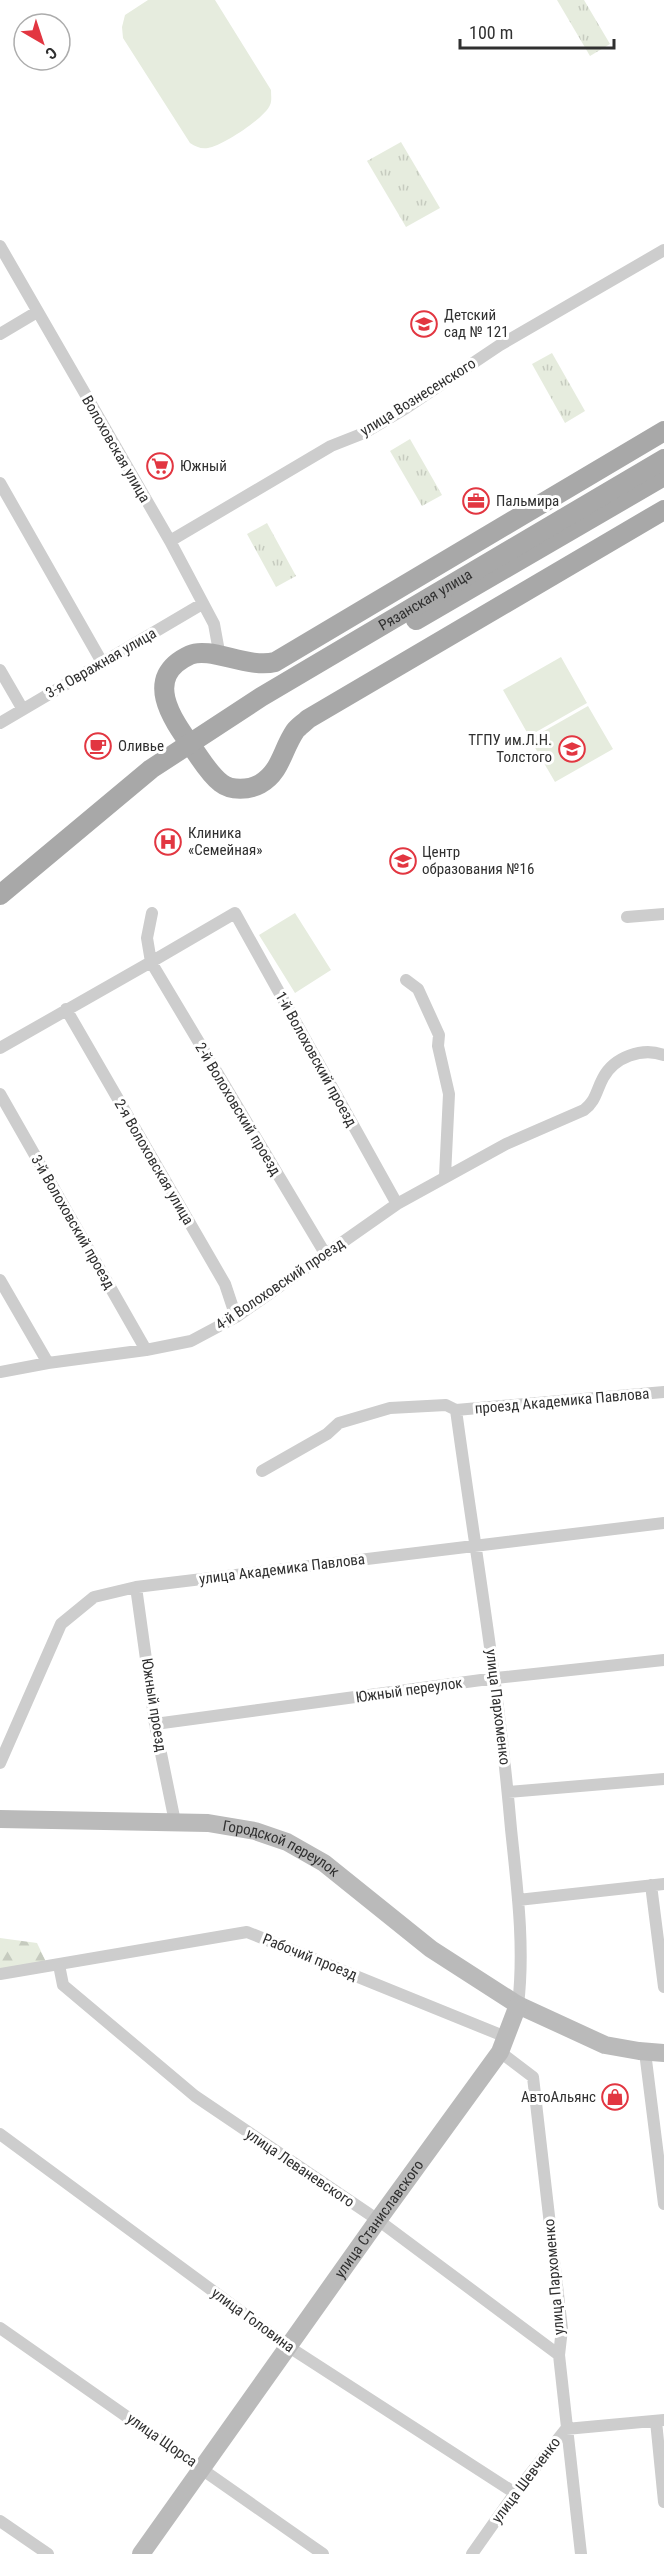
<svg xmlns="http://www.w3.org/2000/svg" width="664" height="2554" viewBox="0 0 664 2554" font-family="'Roboto Condensed',sans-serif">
<defs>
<pattern id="forest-firs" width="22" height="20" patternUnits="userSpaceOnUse" patternTransform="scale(1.5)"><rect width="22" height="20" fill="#e6ecde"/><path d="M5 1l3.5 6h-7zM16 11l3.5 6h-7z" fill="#c6cbbf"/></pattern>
<pattern id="park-tufts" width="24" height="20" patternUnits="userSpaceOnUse" patternTransform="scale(1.5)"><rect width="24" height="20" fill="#e6ecde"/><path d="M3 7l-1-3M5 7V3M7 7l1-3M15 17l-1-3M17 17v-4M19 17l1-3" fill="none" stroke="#c6cbbf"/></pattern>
</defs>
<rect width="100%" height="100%" fill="#fff"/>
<path fill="#e6ecde" d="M 148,0 L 215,0 L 271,90 C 271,95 272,101 270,105 C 265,118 222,146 208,148 C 201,149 196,147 190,143 L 123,38 L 122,27 L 125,15 Z
M 561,657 L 587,703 L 529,736 L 503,690 Z
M 588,706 L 613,749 L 555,782 L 530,739 Z
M 295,913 L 331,970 L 295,993 L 259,935 Z"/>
<path fill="url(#forest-firs)" d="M 0,1938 L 37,1943 L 48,1966 L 0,1974 Z"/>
<path fill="url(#park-tufts)" d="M 557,0 L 584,0 L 610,44 L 590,56 Z
M 401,142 L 440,208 L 406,227 L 367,161 Z
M 552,353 L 585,411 L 565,423 L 532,364 Z
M 410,439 L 442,495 L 422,506 L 390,451 Z
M 267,523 L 296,576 L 276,587 L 247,534 Z"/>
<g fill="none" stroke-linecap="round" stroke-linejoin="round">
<path stroke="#cdcdcd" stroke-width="12" d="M 0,246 L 170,541 L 214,624 L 220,657
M 0,334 L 37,312
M 0,483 L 103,664
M 170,541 L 331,446 L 364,433 L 406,408 L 500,345 L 664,250
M 0,670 L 22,708
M 0,723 L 202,604
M 627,917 L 664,914
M 406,980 L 418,989 L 439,1035 L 438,1046 L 449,1094 L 445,1176
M 66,1009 L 225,1284 L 236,1317
M 0,1048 L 151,962 L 147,938 L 152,913
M 0,1094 L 146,1350
M 326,1255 L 151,962 L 235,913 L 397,1204
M 0,1280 L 48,1363
M 0,1372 L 48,1363 L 146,1350 L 191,1341 L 236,1317 L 397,1204 L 506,1144 L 584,1110 C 596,1101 596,1091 603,1078 C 614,1057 642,1047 664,1055
M 456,1410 C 475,1550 499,1688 511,1829 C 517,1887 525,1947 518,2005
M 262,1471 L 327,1434 L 339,1423 L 390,1408 L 446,1405 L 456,1410 L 664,1392
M 136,1587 L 155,1724 L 175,1822
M 155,1724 L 496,1678 L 664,1660
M 0,1763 L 61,1624 L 94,1597 L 136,1587 L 664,1523
M 508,1792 L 664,1779
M 651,1885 L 664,1987
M 518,1900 L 664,1884
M 59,1965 L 63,1985 L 195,2096 L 378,2220 L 559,2355
M 0,1974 L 247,1932 L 506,2037
M 500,2052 L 533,2077 L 562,2329 L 559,2355 L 581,2554
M 645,2052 L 664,2204
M 0,2134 L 289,2347 L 515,2493
M 0,2328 L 323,2554
M 656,2421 L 664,2502
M 0,2521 L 48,2554
M 472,2554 L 515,2493 L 566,2429 L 664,2420"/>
<g stroke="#bababa" stroke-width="18">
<path id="s1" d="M 0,1819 L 208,1823 L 255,1831 L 287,1842 L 324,1863 L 431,1949 L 518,2005 L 605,2045 L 639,2051 L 664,2053"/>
<path id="s2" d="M 141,2554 L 378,2220 L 500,2052 L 518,2005"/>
</g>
<g stroke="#a8a8a8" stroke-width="20">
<path d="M 664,431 L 275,662 C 248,669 210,646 190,655 C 142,677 172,719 192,747 C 201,759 209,774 221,783 C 231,791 249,790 260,784 C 281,772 282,750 295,731 C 298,727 304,723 308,719 L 664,510"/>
<path d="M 416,620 L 664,476"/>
<path id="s3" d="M 0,895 L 151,769 L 261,697 L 664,459"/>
</g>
</g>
<defs>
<g id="school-ring" transform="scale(1.35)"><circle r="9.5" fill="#fff" stroke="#e23641" stroke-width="1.5"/><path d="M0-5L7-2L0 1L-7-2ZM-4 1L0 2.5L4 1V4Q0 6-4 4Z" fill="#e23641"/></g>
<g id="supermarket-ring" transform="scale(1.35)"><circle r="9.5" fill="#fff" stroke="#e23641" stroke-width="1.5"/><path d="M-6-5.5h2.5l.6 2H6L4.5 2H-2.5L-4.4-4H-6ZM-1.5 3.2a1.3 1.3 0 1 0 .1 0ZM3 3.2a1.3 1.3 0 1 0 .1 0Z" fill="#e23641"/></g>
<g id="office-ring" transform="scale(1.35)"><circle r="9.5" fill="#fff" stroke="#e23641" stroke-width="1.5"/><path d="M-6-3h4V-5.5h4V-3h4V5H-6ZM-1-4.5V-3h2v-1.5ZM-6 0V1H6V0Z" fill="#e23641"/></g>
<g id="cafe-ring" transform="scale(1.35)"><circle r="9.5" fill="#fff" stroke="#e23641" stroke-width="1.5"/><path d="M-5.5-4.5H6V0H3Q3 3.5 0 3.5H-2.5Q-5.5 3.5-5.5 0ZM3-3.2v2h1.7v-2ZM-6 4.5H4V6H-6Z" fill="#e23641"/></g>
<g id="university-ring" transform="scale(1.35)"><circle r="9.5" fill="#fff" stroke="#e23641" stroke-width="1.5"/><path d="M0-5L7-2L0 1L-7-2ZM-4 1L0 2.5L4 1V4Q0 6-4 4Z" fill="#e23641"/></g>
<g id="hospital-ring" transform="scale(1.35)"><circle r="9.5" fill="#fff" stroke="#e23641" stroke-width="1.5"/><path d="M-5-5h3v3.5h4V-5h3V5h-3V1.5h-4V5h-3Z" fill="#e23641"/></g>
<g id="shop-ring" transform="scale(1.35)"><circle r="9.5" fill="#fff" stroke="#e23641" stroke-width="1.5"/><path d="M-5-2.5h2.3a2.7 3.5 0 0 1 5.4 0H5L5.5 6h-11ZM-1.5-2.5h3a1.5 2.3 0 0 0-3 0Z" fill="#e23641"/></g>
</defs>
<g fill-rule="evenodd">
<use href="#school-ring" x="424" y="324"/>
<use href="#supermarket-ring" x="160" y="466"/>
<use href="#office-ring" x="476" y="501"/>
<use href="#cafe-ring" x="98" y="746"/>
<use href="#university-ring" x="572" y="749"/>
<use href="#hospital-ring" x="168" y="842"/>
<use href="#school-ring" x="403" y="861"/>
<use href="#shop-ring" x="615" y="2097"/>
</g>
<g text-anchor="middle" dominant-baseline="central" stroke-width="6" stroke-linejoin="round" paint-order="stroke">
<g font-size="15" fill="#303030" stroke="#fff" text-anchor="start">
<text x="444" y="315">Детский<tspan x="444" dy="17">сад № 121</tspan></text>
<text x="180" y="466">Южный</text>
<text x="496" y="501">Пальмира</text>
<text x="552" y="740" text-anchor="end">ТГПУ им.Л.Н.<tspan x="552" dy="17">Толстого</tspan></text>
<text x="118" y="746">Оливье</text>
<text x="188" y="833">Клиника<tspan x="188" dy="17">«Семейная»</tspan></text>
<text x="422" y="852">Центр<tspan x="422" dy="17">образования №16</tspan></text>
<text x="596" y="2097" text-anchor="end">АвтоАльянс</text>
</g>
<g font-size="15" fill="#303030" stroke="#fff">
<text transform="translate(418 397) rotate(-32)">улица Вознесенского</text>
<text transform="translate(116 449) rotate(60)">Волоховская улица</text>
<text stroke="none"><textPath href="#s3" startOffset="519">Рязанская улица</textPath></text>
<text transform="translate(101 663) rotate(-30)">3-я Овражная улица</text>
<text transform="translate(316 1059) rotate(61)">1-й Волоховский проезд</text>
<text transform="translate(238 1109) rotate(59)">2-й Волоховский проезд</text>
<text transform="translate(154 1162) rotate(60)">2-я Волоховская улица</text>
<text transform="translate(73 1222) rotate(60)">3-й Волоховский проезд</text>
<text transform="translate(280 1284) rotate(-34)">4-й Волоховский проезд</text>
<text transform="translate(562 1401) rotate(-5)">проезд Академика Павлова</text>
<text transform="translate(282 1569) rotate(-7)">улица Академика Павлова</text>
<text transform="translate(409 1690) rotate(-8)">Южный переулок</text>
<text transform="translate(154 1705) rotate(81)">Южный проезд</text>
<text transform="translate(498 1707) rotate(83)">улица Пархоменко</text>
<text stroke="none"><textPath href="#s1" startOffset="286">Городской переулок</textPath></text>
<text transform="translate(310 1957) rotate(22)">Рабочий проезд</text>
<text transform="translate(300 2168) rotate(34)">улица Леваневского</text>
<text stroke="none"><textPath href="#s2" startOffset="411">улица Станиславского</textPath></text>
<text transform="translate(554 2277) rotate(-95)">улица Пархоменко</text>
<text transform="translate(253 2320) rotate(36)">улица Головина</text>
<text transform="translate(162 2440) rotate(35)">улица Щорса</text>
<text transform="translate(526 2480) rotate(-53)">улица Шевченко</text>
</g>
</g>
<g transform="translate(42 42) rotate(141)"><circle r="28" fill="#ffffff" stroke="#acacac" stroke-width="1.5"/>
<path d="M0-4.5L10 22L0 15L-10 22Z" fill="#e23641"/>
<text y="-9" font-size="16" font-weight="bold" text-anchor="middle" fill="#303030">С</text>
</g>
<path d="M460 39v9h154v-9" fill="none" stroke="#303030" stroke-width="3"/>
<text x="469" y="39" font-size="18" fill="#303030" stroke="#ffffff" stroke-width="4.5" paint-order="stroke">100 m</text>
</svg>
